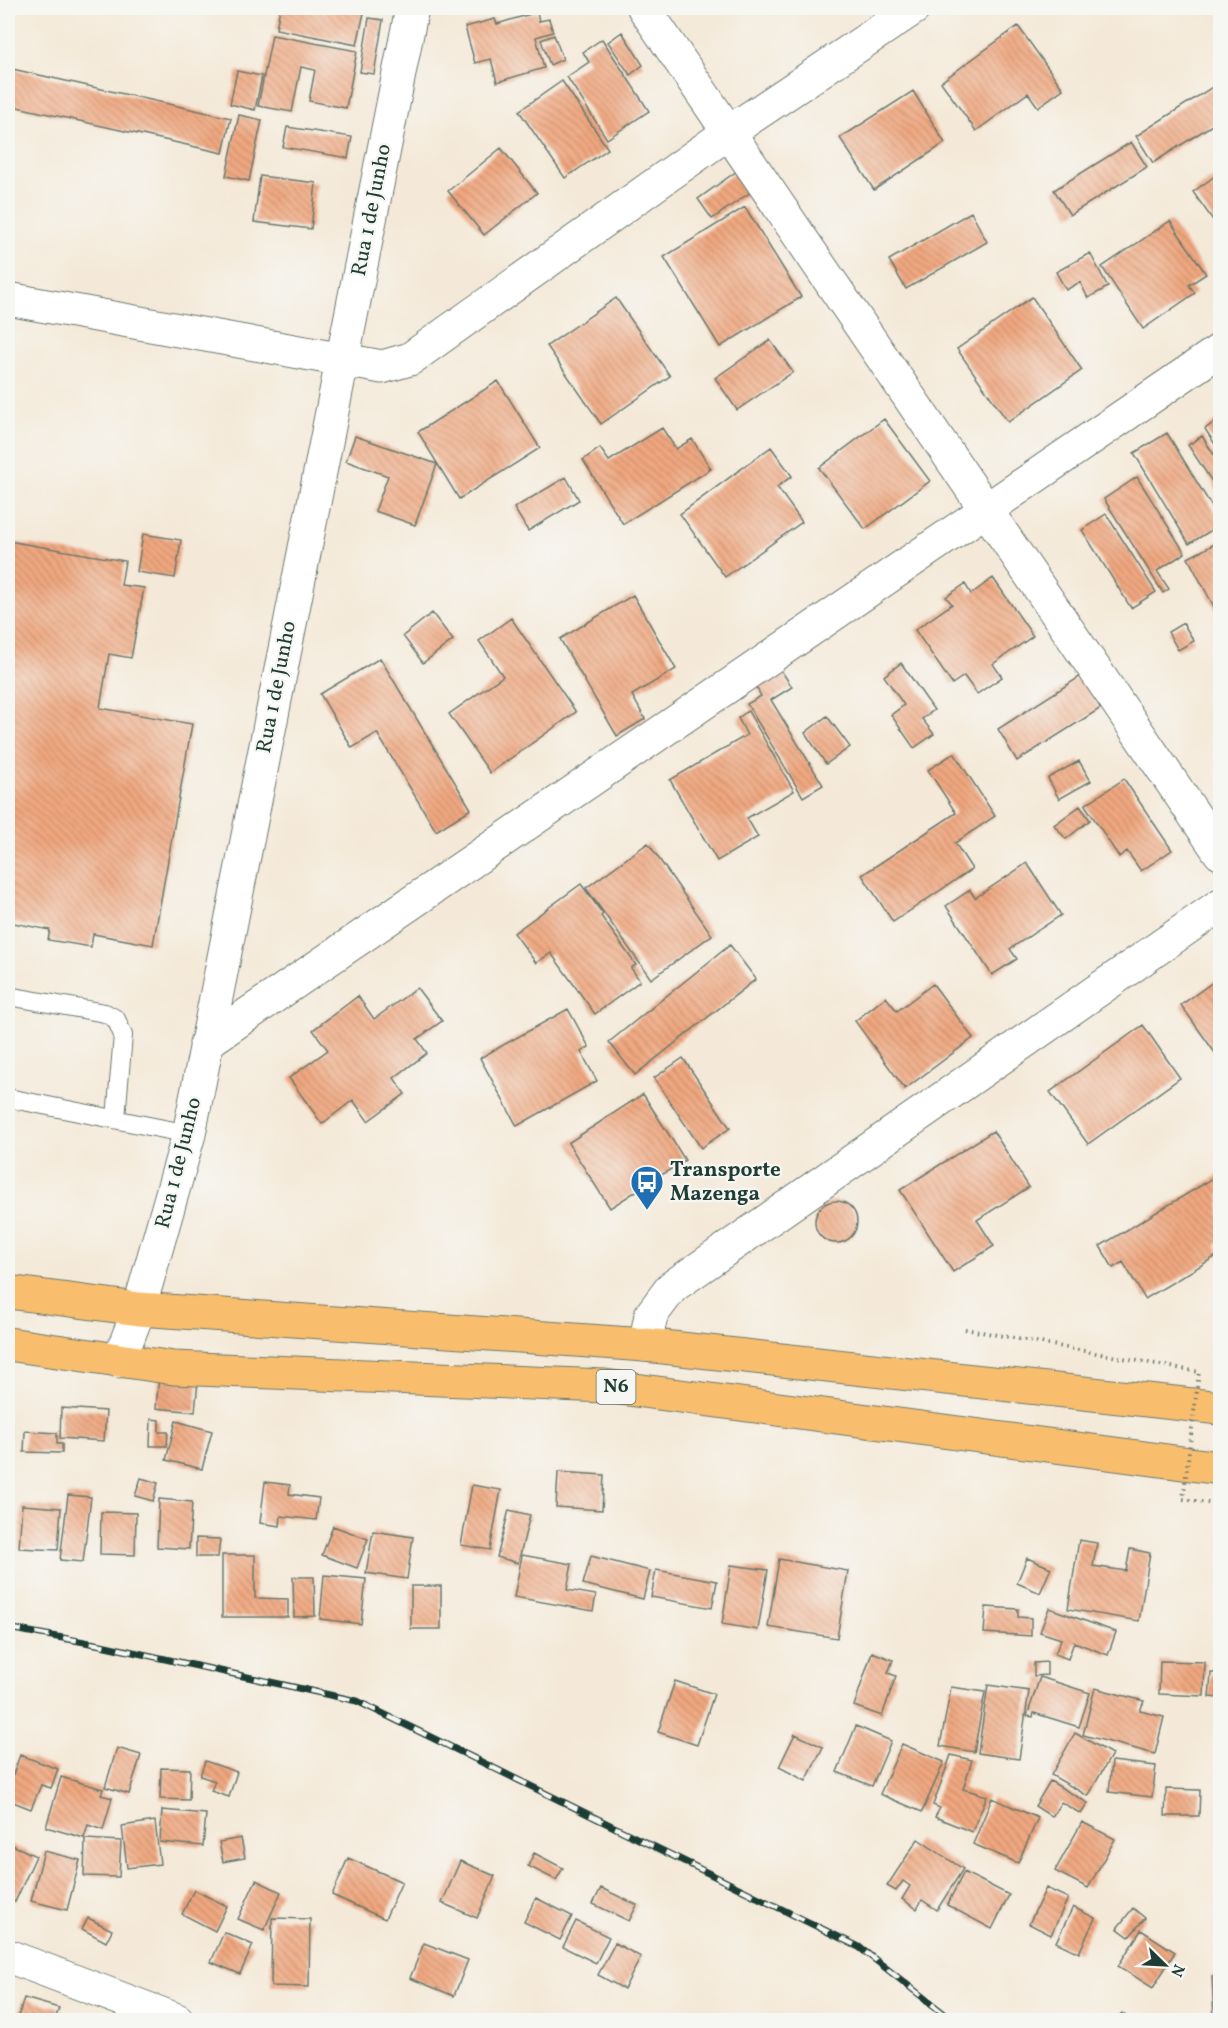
<svg xmlns="http://www.w3.org/2000/svg" width="1228" height="2028" viewBox="0 0 1228 2028" font-family="Vollkorn,serif">
<defs>
<pattern id="building-back-hatch" width="6" height="6" patternUnits="userSpaceOnUse" patternTransform="scale(1.5)"><rect width="6" height="6" fill="#f1a880"/><path d="M-1 5l2 2M0 0l6 6M5-1l2 2" fill="none" stroke="#c38a6a"/></pattern>
</defs>
<rect width="100%" height="100%" fill="#f6f6f2"/>
<filter id="ink" filterUnits="userSpaceOnUse"><feTurbulence type="fractalNoise" baseFrequency=".0167" numOctaves="2"/><feDisplacementMap in="SourceGraphic" scale="12" xChannelSelector="R" yChannelSelector="G"/><feConvolveMatrix kernelMatrix="1 2 1 2 8 2 1 2 1" color-interpolation-filters="sRGB"/></filter>
<filter id="wash" filterUnits="userSpaceOnUse"><feTurbulence type="fractalNoise" baseFrequency=".008" numOctaves="4" result="noise"/><feDisplacementMap in="SourceGraphic" scale="24" xChannelSelector="R" yChannelSelector="G"/><feGaussianBlur stdDeviation="1.35" result="paint"/><feColorMatrix in="noise" values="0 0 0 0 0 0 0 0 0 0 0 0 0 0 0 0 0 1.4 0 .05"/><feComposite in="paint" operator="in"/></filter>
<g filter="url(#wash)">
<rect width="100%" height="100%" fill="#f4e9d8"/>
<g id="blocks">
<path fill="url(#building-back-hatch)" d="M 280,8 L 365,8 L 357,45 L 276,29 Z
M 537,12 L 539,21 L 549,19 L 553,32 L 536,37 L 544,68 L 497,82 L 491,59 L 475,63 L 465,27 L 495,19 L 497,24 Z
M 369,18 L 383,20 L 374,74 L 360,72 Z
M 1018,26 L 1063,89 L 1038,107 L 1028,93 L 976,131 L 941,82 Z
M 622,32 L 643,65 L 630,75 L 608,42 Z
M 272,35 L 357,51 L 346,108 L 309,101 L 315,70 L 301,67 L 292,112 L 258,106 Z
M 554,35 L 563,59 L 550,65 L 541,40 Z
M 602,39 L 649,111 L 607,139 L 567,77 L 589,62 L 583,52 Z
M 8,68 L 231,118 L 223,153 L 8,105 Z
M 237,71 L 262,76 L 255,110 L 230,104 Z
M 562,81 L 608,149 L 565,178 L 519,111 Z
M 1220,82 L 1220,120 L 1153,163 L 1136,136 Z
M 913,91 L 945,143 L 874,190 L 840,138 Z
M 239,115 L 262,120 L 249,181 L 226,176 Z
M 287,127 L 352,137 L 348,158 L 283,147 Z
M 1131,142 L 1147,167 L 1070,215 L 1054,190 Z
M 501,148 L 537,193 L 484,235 L 448,191 Z
M 737,171 L 752,191 L 712,219 L 698,199 Z
M 260,176 L 316,183 L 311,229 L 254,222 Z
M 1215,176 L 1220,184 L 1220,230 L 1193,192 Z
M 745,207 L 801,297 L 720,347 L 664,257 Z
M 971,212 L 987,242 L 906,289 L 889,260 Z
M 1170,221 L 1206,274 L 1189,285 L 1195,293 L 1143,329 L 1102,267 Z
M 1090,253 L 1108,287 L 1088,298 L 1080,282 L 1066,290 L 1056,272 Z
M 1032,297 L 1082,370 L 1008,422 L 957,349 Z
M 616,298 L 670,376 L 601,424 L 547,346 Z
M 770,340 L 793,372 L 737,410 L 715,378 Z
M 498,381 L 540,448 L 459,499 L 418,432 Z
M 1220,418 L 1220,452 L 1205,429 Z
M 884,419 L 930,481 L 865,529 L 819,468 Z
M 662,428 L 676,449 L 692,439 L 711,469 L 623,524 L 583,460 L 600,448 L 609,461 Z
M 1167,433 L 1220,520 L 1220,525 L 1189,544 L 1134,453 Z
M 355,436 L 437,464 L 415,525 L 375,511 L 388,476 L 346,461 Z
M 1202,436 L 1220,464 L 1220,494 L 1188,445 Z
M 771,447 L 792,476 L 777,487 L 802,522 L 725,577 L 680,514 Z
M 566,477 L 579,500 L 528,531 L 514,508 Z
M 1137,477 L 1185,553 L 1157,571 L 1169,589 L 1163,593 L 1104,499 Z
M 1106,514 L 1156,592 L 1131,608 L 1082,530 Z
M 143,534 L 181,540 L 175,578 L 137,572 Z
M 8,541 L 125,561 L 121,585 L 144,588 L 131,658 L 109,654 L 100,708 L 192,724 L 153,945 L 93,934 L 91,947 L 48,940 L 50,930 L 8,922 Z
M 1220,541 L 1220,618 L 1188,558 Z
M 993,578 L 1033,636 L 993,664 L 1002,677 L 977,694 L 964,676 L 952,684 L 915,630 L 952,604 L 946,597 L 965,584 L 971,594 Z
M 633,595 L 676,669 L 632,695 L 645,719 L 617,736 L 560,639 Z
M 432,613 L 453,640 L 423,663 L 403,636 Z
M 511,618 L 576,712 L 490,773 L 449,714 L 503,676 L 479,641 Z
M 1183,623 L 1194,641 L 1178,650 L 1168,632 Z
M 380,658 L 471,809 L 436,831 L 377,733 L 352,748 L 320,694 Z
M 901,663 L 934,710 L 922,719 L 934,734 L 914,748 L 891,715 L 904,705 L 884,676 Z
M 777,664 L 792,687 L 771,700 L 823,785 L 803,797 L 747,704 L 761,696 L 752,680 Z
M 1081,676 L 1101,708 L 1017,761 L 998,729 Z
M 748,711 L 794,791 L 747,818 L 758,837 L 717,861 L 670,780 L 747,735 L 738,718 Z
M 827,716 L 850,747 L 826,764 L 805,733 Z
M 954,753 L 995,816 L 955,843 L 972,869 L 893,922 L 862,875 L 956,813 L 928,770 Z
M 1079,761 L 1091,781 L 1059,799 L 1048,778 Z
M 1124,779 L 1172,850 L 1141,871 L 1127,851 L 1119,857 L 1085,805 Z
M 1080,806 L 1090,820 L 1066,839 L 1054,825 Z
M 648,843 L 712,935 L 651,979 L 586,888 Z
M 1027,863 L 1061,915 L 1010,949 L 1017,959 L 992,975 L 946,906 L 970,890 L 975,898 Z
M 581,884 L 603,914 L 601,916 L 636,965 L 631,968 L 640,981 L 595,1014 L 551,953 L 536,963 L 514,933 Z
M 730,945 L 756,979 L 635,1075 L 609,1042 Z
M 1220,977 L 1220,1055 L 1218,1057 L 1181,1005 Z
M 933,984 L 973,1038 L 905,1089 L 855,1021 L 886,997 L 897,1011 Z
M 417,988 L 442,1021 L 417,1039 L 427,1053 L 394,1078 L 405,1094 L 368,1121 L 353,1100 L 322,1124 L 289,1078 L 328,1050 L 313,1030 L 358,996 L 374,1019 Z
M 568,1009 L 589,1047 L 581,1052 L 597,1081 L 517,1126 L 480,1058 Z
M 1143,1025 L 1180,1078 L 1088,1144 L 1050,1092 Z
M 683,1058 L 730,1128 L 701,1148 L 654,1078 Z
M 643,1094 L 685,1160 L 610,1208 L 568,1143 Z
M 993,1131 L 1029,1187 L 977,1220 L 994,1246 L 953,1272 L 900,1190 Z
M 1220,1174 L 1220,1241 L 1216,1244 L 1220,1254 L 1145,1299 L 1123,1262 L 1113,1268 L 1100,1246 Z
M815 1222a21 21 0 1 1 42 0a21 21 0 1 1-42 0Z
M 159,1377 L 198,1381 L 195,1412 L 156,1408 Z
M 61,1408 L 106,1411 L 104,1441 L 60,1438 Z
M 151,1419 L 159,1420 L 159,1432 L 168,1432 L 167,1446 L 150,1446 Z
M 176,1421 L 212,1431 L 202,1469 L 166,1460 Z
M 25,1431 L 57,1433 L 57,1444 L 62,1444 L 62,1453 L 24,1452 Z
M 558,1472 L 604,1475 L 602,1510 L 556,1507 Z
M 141,1478 L 158,1483 L 153,1501 L 135,1496 Z
M 265,1482 L 290,1485 L 289,1494 L 319,1498 L 316,1520 L 281,1516 L 280,1526 L 260,1523 Z
M 472,1485 L 501,1490 L 490,1550 L 461,1545 Z
M 68,1495 L 91,1497 L 83,1562 L 60,1560 Z
M 159,1499 L 192,1502 L 189,1549 L 157,1547 Z
M 22,1505 L 61,1508 L 58,1550 L 19,1548 Z
M 509,1510 L 530,1515 L 518,1563 L 497,1557 Z
M 101,1512 L 136,1513 L 135,1555 L 100,1554 Z
M 333,1526 L 368,1539 L 357,1568 L 322,1555 Z
M 373,1531 L 413,1537 L 407,1579 L 366,1573 Z
M 196,1538 L 220,1539 L 218,1557 L 196,1557 Z
M 1079,1540 L 1097,1543 L 1093,1566 L 1126,1571 L 1130,1549 L 1150,1553 L 1139,1621 L 1068,1609 Z
M 222,1555 L 255,1555 L 255,1598 L 288,1599 L 288,1617 L 222,1617 Z
M 522,1555 L 572,1564 L 567,1590 L 596,1595 L 593,1611 L 514,1597 Z
M 591,1556 L 650,1571 L 643,1599 L 583,1584 Z
M 1027,1558 L 1051,1568 L 1040,1593 L 1017,1583 Z
M 779,1559 L 848,1571 L 837,1638 L 768,1627 Z
M 731,1565 L 768,1570 L 758,1630 L 722,1624 Z
M 656,1570 L 717,1581 L 712,1608 L 651,1597 Z
M 324,1575 L 366,1579 L 361,1624 L 320,1619 Z
M 293,1577 L 314,1577 L 315,1616 L 294,1617 Z
M 411,1586 L 441,1586 L 441,1629 L 411,1629 Z
M 986,1607 L 1018,1609 L 1018,1617 L 1031,1618 L 1031,1636 L 984,1633 Z
M 1049,1608 L 1116,1632 L 1108,1655 L 1074,1642 L 1068,1659 L 1055,1654 L 1061,1639 L 1040,1632 Z
M 872,1652 L 893,1660 L 888,1673 L 896,1676 L 882,1716 L 854,1706 Z
M 1160,1661 L 1205,1662 L 1204,1696 L 1159,1694 Z
M 1047,1662 L 1047,1675 L 1034,1676 L 1034,1663 Z
M 1211,1673 L 1220,1673 L 1220,1698 L 1209,1697 Z
M 1040,1677 L 1090,1693 L 1079,1727 L 1034,1713 L 1033,1717 L 1027,1716 Z
M 675,1681 L 714,1694 L 697,1745 L 658,1732 Z
M 988,1685 L 1029,1691 L 1019,1759 L 978,1753 Z
M 951,1687 L 985,1692 L 974,1752 L 940,1746 Z
M 1095,1688 L 1144,1701 L 1140,1711 L 1164,1717 L 1155,1754 L 1083,1735 Z
M 856,1726 L 891,1741 L 872,1786 L 837,1772 Z
M 1075,1733 L 1112,1754 L 1088,1796 L 1051,1775 Z
M 795,1734 L 823,1747 L 806,1781 L 779,1767 Z
M 902,1744 L 944,1762 L 922,1812 L 880,1794 Z
M 117,1748 L 141,1755 L 129,1794 L 105,1787 Z
M 20,1755 L 58,1769 L 51,1788 L 41,1785 L 31,1809 L 8,1800 L 8,1788 Z
M 951,1755 L 972,1760 L 963,1789 L 987,1796 L 972,1832 L 935,1817 L 940,1808 L 933,1805 Z
M 205,1761 L 237,1772 L 229,1797 L 211,1791 L 215,1781 L 200,1776 Z
M 1112,1761 L 1156,1766 L 1152,1797 L 1109,1792 Z
M 161,1768 L 190,1769 L 189,1800 L 160,1799 Z
M 61,1777 L 103,1789 L 101,1795 L 112,1798 L 103,1830 L 88,1825 L 84,1838 L 46,1827 Z
M 1050,1781 L 1088,1803 L 1081,1814 L 1061,1802 L 1052,1817 L 1035,1806 Z
M 1166,1789 L 1200,1790 L 1199,1816 L 1165,1816 Z
M 992,1798 L 1038,1818 L 1018,1863 L 973,1844 Z
M 162,1810 L 206,1814 L 203,1846 L 160,1842 Z
M 155,1821 L 160,1864 L 127,1868 L 122,1826 Z
M 1082,1822 L 1115,1839 L 1088,1888 L 1055,1871 Z
M 241,1838 L 245,1858 L 223,1862 L 219,1842 Z
M 85,1839 L 121,1841 L 119,1877 L 84,1876 Z
M 918,1839 L 963,1869 L 937,1910 L 922,1900 L 917,1909 L 902,1899 L 910,1886 L 903,1881 L 896,1891 L 887,1886 Z
M 8,1843 L 36,1856 L 15,1902 L 8,1899 Z
M 44,1851 L 80,1860 L 67,1910 L 31,1901 Z
M 534,1853 L 563,1868 L 556,1880 L 528,1866 Z
M 348,1858 L 402,1882 L 385,1919 L 332,1895 Z
M 460,1861 L 495,1876 L 477,1918 L 442,1903 Z
M 964,1872 L 1009,1895 L 992,1929 L 947,1905 Z
M 256,1880 L 281,1892 L 264,1930 L 238,1919 Z
M 601,1888 L 637,1905 L 629,1921 L 593,1904 Z
M 1046,1888 L 1068,1898 L 1051,1935 L 1029,1924 Z
M 194,1890 L 227,1906 L 215,1931 L 182,1914 Z
M 536,1898 L 572,1916 L 560,1940 L 524,1922 Z
M 1073,1907 L 1095,1918 L 1079,1953 L 1056,1942 Z
M 1133,1908 L 1145,1918 L 1129,1937 L 1117,1928 Z
M 88,1918 L 112,1930 L 106,1942 L 82,1929 Z
M 272,1918 L 310,1919 L 309,1987 L 271,1986 Z
M 576,1921 L 609,1937 L 596,1963 L 563,1947 Z
M 1141,1930 L 1175,1952 L 1153,1988 L 1118,1966 Z
M 224,1932 L 253,1945 L 240,1974 L 211,1962 Z
M 424,1943 L 468,1960 L 454,1996 L 410,1978 Z
M 615,1943 L 641,1957 L 624,1989 L 598,1975 Z
M 1212,1976 L 1220,1976 L 1220,2020 L 1214,2020 Z
M 24,1998 L 59,2008 L 55,2020 L 17,2020 Z
M 1122,2013 L 1131,2020 L 1115,2020 Z"/>
</g>
</g>
<g filter="url(#ink)">
<use href="#blocks" fill-opacity="0" stroke="#6a796d" stroke-width="1.5"/>
<g fill="none" stroke-linecap="round" stroke-linejoin="round">
<g stroke="#6a796d" stroke-width="20">
<path id="service" d="M 8,996 L 105,1013 L 116,1019 L 123,1035 L 116,1118
M 8,1098 L 189,1134"/>
</g>
<g stroke="#6a796d" stroke-width="35">
<path id="minor" d="M 644,8 L 1220,853
M 8,299 L 382,367 L 410,359 L 729,132 L 914,8
M 206,1043 L 1220,350
M 645,1345 L 651,1315 L 672,1287 L 1220,905
M 119,1361 L 139,1309 L 189,1134 L 412,8
M 8,1956 L 177,2020"/>
</g>
<g stroke="#6a796d" stroke-width="35">
<path id="trunk" d="M 8,1292 L 139,1309 L 645,1345 L 1220,1408
M 8,1344 L 174,1368 L 605,1386 L 1220,1468"/>
</g>
<use href="#service" stroke="#fff" stroke-width="18"/>
<use href="#minor" stroke="#fff" stroke-width="33"/>
<use href="#trunk" stroke="#f9be6d" stroke-width="33"/>
<g stroke="#1f3d34" stroke-width="7">
<path id="rail" d="M 8,1628 L 101,1645 L 357,1701 L 859,1947 L 952,2020"/>
</g>
<use href="#rail" stroke="#f6f6f2" stroke-width="4.5" stroke-dasharray="14" stroke-linecap="butt"/>
<path stroke="#6a796d" stroke-width="4" stroke-dasharray="1.5 4.5" stroke-linecap="butt" d="M 965,1329 L 1199,1372 L 1183,1499 L 1220,1505"/>
</g>
</g>
<defs>
<g id="bus-pin" transform="scale(1.725)"><path d="M0 17L-7.5 6A9.5 9.5 0 1 1 7.5 6Z" fill="#1f6fb2" stroke="#f6f6f2"/><path d="M-5-6H5V4H4V6H2V4H-2V6H-4V4H-5ZM-3.5-4V0h7V-4ZM-3.5 1.2v1.5H-2V1.2ZM2 1.2v1.5H3.5V1.2Z" fill="#fff"/></g>
</defs>
<g fill-rule="evenodd">
<use href="#bus-pin" x="647" y="1182"/>
</g>
<g text-anchor="middle" dominant-baseline="central" stroke-width="4.5" stroke-linejoin="round" paint-order="stroke">
<rect fill="#f6f6f2" stroke="#60746d" stroke-width="1.5" x="596.5" y="1370" width="39" height="34" rx="4.5"/>
<g font-size="20" font-weight="bold" fill="#1f3d34">
<text x="616" y="1387">N6</text>
</g>
<g font-size="21" fill="#1f3d34" stroke="#f6f6f2">
<text transform="translate(372 210) rotate(-79)">Rua 1 de Junho</text>
<text transform="translate(277 687) rotate(-79)">Rua 1 de Junho</text>
<text transform="translate(179 1163) rotate(-76)">Rua 1 de Junho</text>
</g>
<g font-size="21" font-weight="bold" fill="#1f3d34" stroke="#f6f6f2" text-anchor="start">
<text x="670" y="1170">Transporte<tspan x="670" dy="24">Mazenga</tspan></text>
</g>
</g>
<rect width="1228" height="2028" fill="none" stroke="#f6f6f2" stroke-width="30"/>
<g transform="translate(1165 1965) rotate(114)" stroke="#f6f6f2" stroke-width="4.5" paint-order="stroke">
<path d="M0-4.5L10 22L0 15L-10 22Z" fill="#1f3d34"/>
<text y="-9" font-size="16" font-weight="bold" text-anchor="middle" fill="#1f3d34">N</text>
</g>
</svg>
